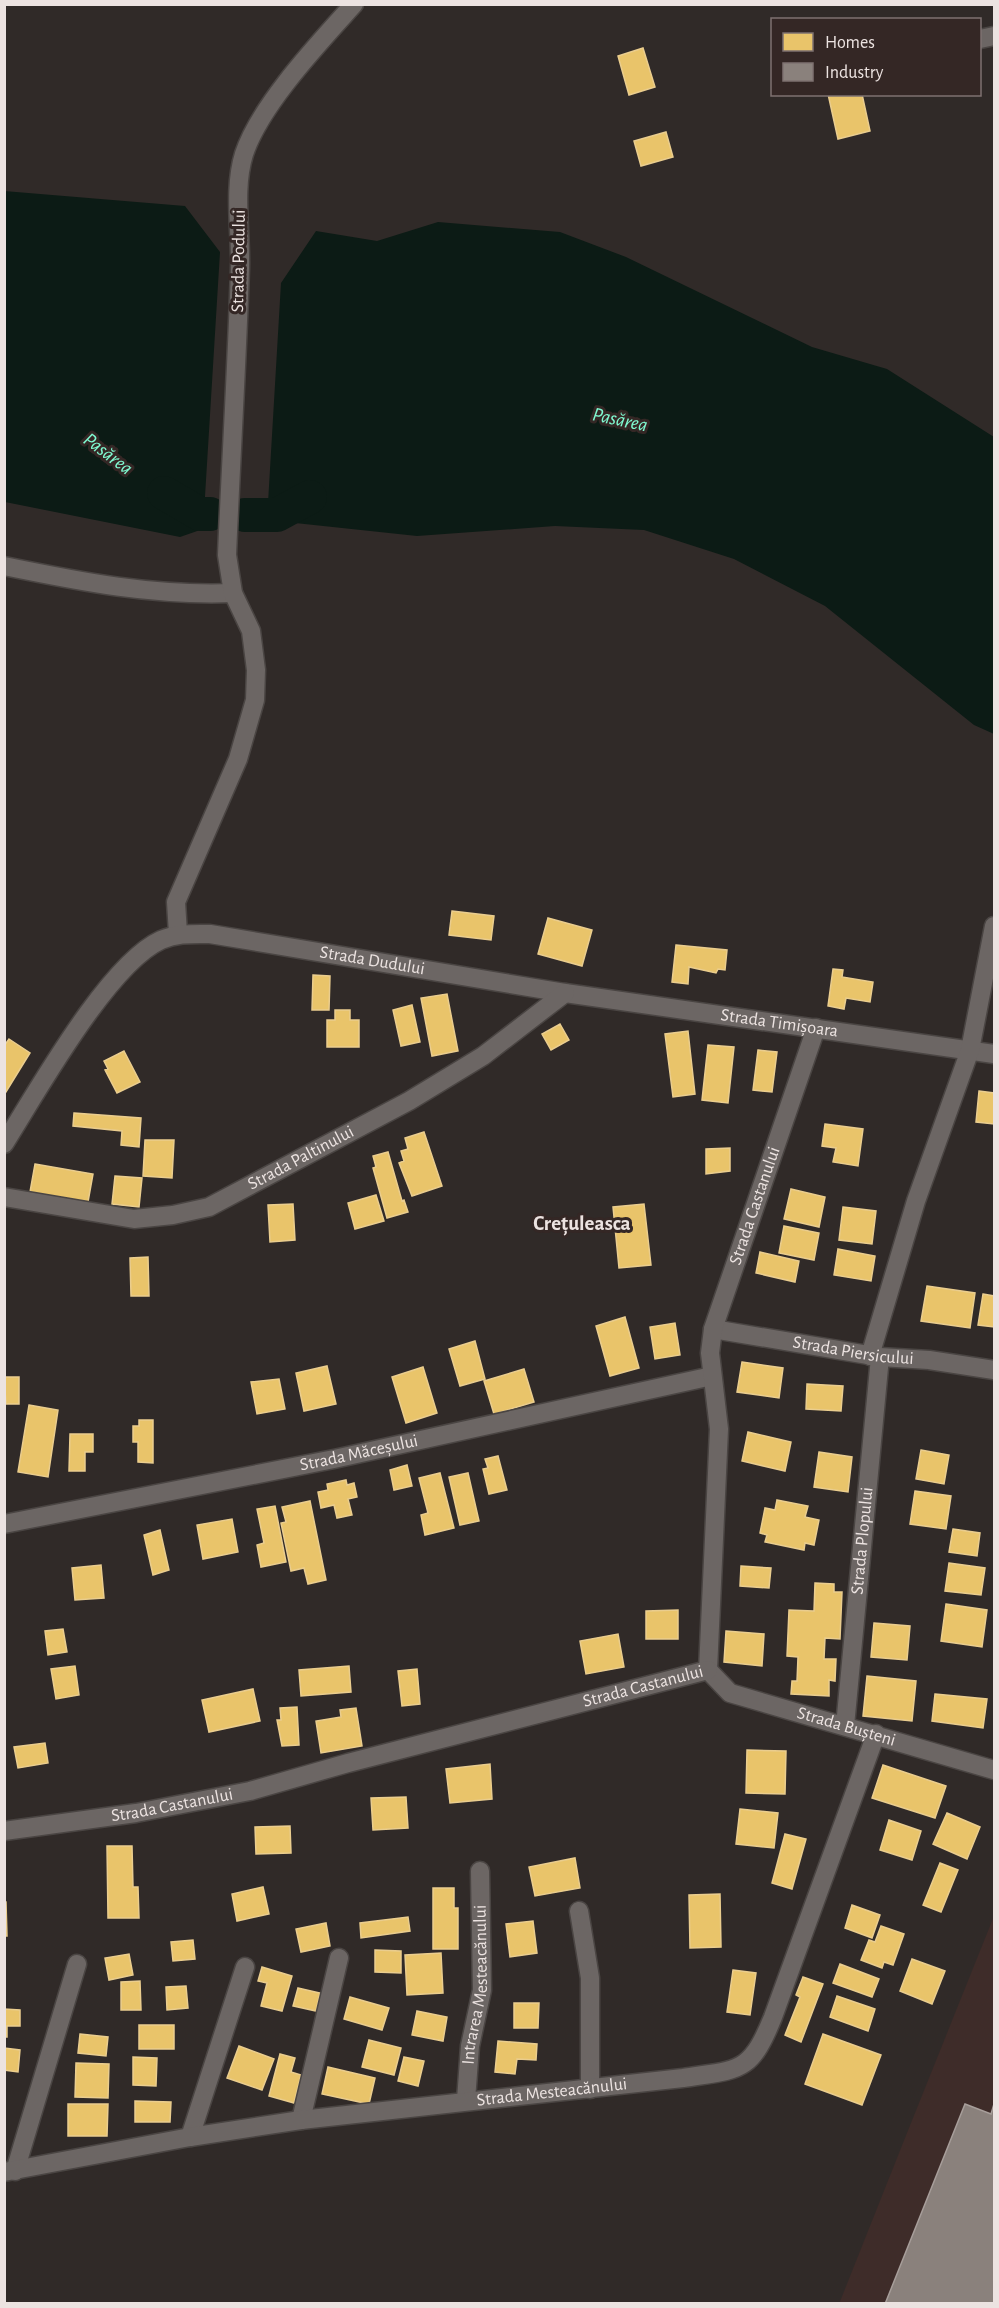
<svg xmlns="http://www.w3.org/2000/svg" width="999" height="2308" viewBox="0 0 999 2308" font-family="'Alegreya Sans',sans-serif">
<rect width="100%" height="100%" fill="#302a28"/>
<path fill="#3e2c29" d="M 994,1916 L 994,2303 L 839,2304 L 905,2138 Z"/>
<path fill="#0c1b15" d="M 4,191 L 185,206 L 220,252 L 203,529 L 180,537 L 5,502 Z
M 438,222 L 560,232 L 626,257 L 812,347 L 887,369 L 994,437 L 994,734 L 974,725 L 825,606 L 734,559 L 644,530 L 555,526 L 417,536 L 267,520 L 281,283 L 316,231 L 377,241 Z"/>
<path fill="#e9c46a" stroke="#eacd8e" stroke-width="1.5" d="M 643,48 L 655,87 L 629,95 L 618,56 Z
M 828,94 L 862,94 L 870,131 L 838,139 Z
M 666,132 L 673,157 L 641,166 L 634,141 Z
M 452,911 L 494,916 L 491,940 L 449,935 Z
M 548,918 L 592,930 L 582,966 L 538,954 Z
M 676,945 L 727,950 L 725,970 L 718,969 L 716,973 L 689,967 L 688,984 L 672,982 Z
M 833,969 L 843,970 L 842,977 L 873,982 L 870,1002 L 846,998 L 844,1009 L 828,1006 Z
M 313,975 L 330,976 L 329,1010 L 312,1010 Z
M 447,994 L 458,1051 L 432,1056 L 421,998 Z
M 412,1005 L 420,1042 L 401,1046 L 393,1010 Z
M 335,1010 L 350,1010 L 350,1020 L 359,1020 L 359,1047 L 327,1047 L 327,1020 L 335,1020 Z
M 560,1024 L 569,1040 L 551,1050 L 542,1034 Z
M 688,1031 L 695,1094 L 673,1097 L 665,1034 Z
M 9,1039 L 30,1053 L 4,1095 L 4,1046 Z
M 708,1045 L 734,1047 L 728,1103 L 702,1100 Z
M 758,1050 L 777,1052 L 772,1092 L 753,1090 Z
M 124,1051 L 140,1082 L 117,1093 L 105,1070 L 108,1069 L 104,1061 Z
M 979,1091 L 994,1093 L 994,1124 L 976,1122 Z
M 74,1113 L 141,1118 L 139,1147 L 121,1145 L 122,1131 L 73,1126 Z
M 825,1124 L 863,1129 L 858,1166 L 833,1162 L 836,1148 L 822,1146 Z
M 424,1132 L 442,1186 L 412,1196 L 399,1163 L 404,1161 L 401,1151 L 408,1149 L 405,1138 Z
M 145,1140 L 174,1140 L 172,1178 L 143,1176 Z
M 730,1148 L 730,1171 L 706,1174 L 706,1149 Z
M 388,1152 L 402,1201 L 404,1200 L 408,1212 L 387,1218 L 373,1168 L 376,1167 L 373,1156 Z
M 35,1164 L 93,1174 L 88,1202 L 30,1192 Z
M 115,1176 L 142,1178 L 139,1207 L 112,1204 Z
M 791,1189 L 825,1197 L 819,1227 L 784,1219 Z
M 376,1195 L 384,1221 L 355,1229 L 348,1203 Z
M 293,1204 L 295,1240 L 270,1242 L 268,1205 Z
M 644,1204 L 651,1265 L 619,1268 L 613,1207 Z
M 843,1207 L 876,1211 L 872,1244 L 839,1240 Z
M 784,1226 L 819,1233 L 814,1260 L 779,1253 Z
M 838,1249 L 875,1256 L 871,1281 L 834,1275 Z
M 760,1252 L 799,1261 L 795,1282 L 756,1273 Z
M 148,1257 L 149,1296 L 131,1296 L 130,1258 Z
M 927,1286 L 975,1293 L 970,1328 L 921,1321 Z
M 983,1294 L 994,1296 L 994,1327 L 978,1325 Z
M 625,1317 L 639,1368 L 610,1376 L 596,1326 Z
M 675,1323 L 680,1355 L 655,1359 L 650,1327 Z
M 475,1341 L 485,1379 L 460,1386 L 449,1349 Z
M 742,1362 L 783,1368 L 779,1398 L 737,1392 Z
M 327,1366 L 336,1404 L 304,1411 L 296,1373 Z
M 423,1367 L 437,1413 L 406,1423 L 392,1377 Z
M 524,1369 L 534,1402 L 494,1414 L 484,1381 Z
M 4,1377 L 19,1377 L 19,1404 L 6,1404 Z
M 279,1379 L 285,1409 L 257,1414 L 251,1382 Z
M 807,1384 L 843,1386 L 841,1411 L 806,1409 Z
M 29,1405 L 58,1410 L 48,1477 L 18,1472 Z
M 139,1420 L 153,1420 L 153,1463 L 138,1462 L 138,1442 L 133,1442 L 133,1426 L 139,1426 Z
M 748,1432 L 791,1442 L 785,1471 L 742,1461 Z
M 70,1434 L 93,1434 L 93,1452 L 85,1452 L 85,1471 L 69,1471 Z
M 921,1450 L 949,1455 L 944,1484 L 916,1479 Z
M 819,1452 L 852,1457 L 848,1492 L 814,1487 Z
M 498,1456 L 507,1490 L 489,1494 L 483,1469 L 488,1468 L 485,1459 Z
M 407,1465 L 412,1486 L 394,1490 L 390,1470 Z
M 440,1473 L 454,1528 L 425,1535 L 421,1515 L 428,1513 L 419,1478 Z
M 468,1473 L 479,1521 L 460,1525 L 449,1477 Z
M 346,1480 L 347,1485 L 354,1483 L 357,1497 L 348,1499 L 352,1515 L 337,1518 L 334,1505 L 321,1508 L 318,1492 L 328,1490 L 327,1484 Z
M 915,1491 L 951,1496 L 946,1529 L 910,1524 Z
M 777,1500 L 808,1506 L 805,1517 L 819,1520 L 814,1545 L 805,1543 L 804,1550 L 765,1542 L 767,1535 L 760,1533 L 765,1508 L 775,1510 Z
M 310,1501 L 326,1580 L 308,1584 L 304,1568 L 291,1571 L 281,1523 L 286,1522 L 282,1507 Z
M 275,1506 L 286,1562 L 261,1567 L 257,1545 L 264,1543 L 257,1509 Z
M 232,1519 L 238,1552 L 203,1559 L 197,1525 Z
M 953,1529 L 980,1533 L 977,1556 L 949,1552 Z
M 160,1530 L 169,1570 L 153,1575 L 144,1535 Z
M 949,1563 L 985,1568 L 981,1595 L 945,1591 Z
M 101,1565 L 104,1598 L 75,1600 L 72,1568 Z
M 741,1566 L 771,1568 L 769,1588 L 740,1586 Z
M 815,1583 L 834,1584 L 834,1592 L 842,1592 L 840,1639 L 825,1638 L 824,1659 L 836,1659 L 835,1681 L 829,1680 L 829,1696 L 791,1694 L 792,1681 L 797,1681 L 798,1657 L 787,1656 L 789,1610 L 814,1611 Z
M 946,1604 L 987,1610 L 982,1647 L 941,1641 Z
M 678,1610 L 678,1639 L 646,1639 L 646,1611 Z
M 874,1623 L 910,1626 L 907,1660 L 871,1657 Z
M 63,1629 L 67,1652 L 48,1655 L 45,1631 Z
M 726,1631 L 764,1634 L 762,1666 L 724,1662 Z
M 618,1634 L 624,1667 L 586,1674 L 580,1641 Z
M 75,1666 L 79,1695 L 56,1699 L 51,1669 Z
M 349,1666 L 351,1692 L 301,1696 L 299,1670 Z
M 417,1669 L 420,1704 L 402,1706 L 398,1671 Z
M 867,1676 L 916,1681 L 912,1721 L 863,1716 Z
M 253,1689 L 260,1721 L 209,1732 L 202,1700 Z
M 935,1694 L 987,1699 L 983,1728 L 932,1721 Z
M 297,1707 L 299,1745 L 282,1746 L 277,1720 L 281,1720 L 280,1708 Z
M 356,1708 L 362,1746 L 321,1753 L 316,1721 L 341,1717 L 340,1710 Z
M 45,1743 L 48,1763 L 18,1768 L 14,1747 Z
M 747,1750 L 786,1751 L 785,1794 L 746,1793 Z
M 490,1764 L 492,1799 L 450,1803 L 446,1769 Z
M 883,1765 L 946,1786 L 935,1818 L 872,1798 Z
M 406,1797 L 408,1828 L 373,1830 L 371,1798 Z
M 740,1809 L 778,1813 L 774,1848 L 736,1844 Z
M 947,1813 L 980,1827 L 967,1859 L 933,1844 Z
M 889,1820 L 921,1831 L 912,1860 L 880,1850 Z
M 290,1826 L 291,1853 L 256,1854 L 255,1827 Z
M 785,1834 L 806,1839 L 792,1889 L 772,1883 Z
M 107,1846 L 132,1846 L 133,1887 L 138,1887 L 139,1918 L 108,1918 Z
M 575,1858 L 580,1888 L 535,1896 L 529,1867 Z
M 940,1863 L 958,1870 L 941,1912 L 923,1905 Z
M 263,1887 L 269,1914 L 237,1921 L 232,1894 Z
M 433,1888 L 454,1888 L 454,1908 L 458,1908 L 458,1949 L 433,1949 Z
M 720,1894 L 721,1947 L 690,1948 L 689,1895 Z
M 4,1902 L 6,1902 L 7,1936 L 4,1936 Z
M 852,1905 L 880,1915 L 872,1938 L 845,1928 Z
M 408,1917 L 410,1931 L 361,1938 L 360,1923 Z
M 533,1921 L 537,1953 L 510,1957 L 506,1924 Z
M 326,1923 L 330,1946 L 301,1952 L 296,1929 Z
M 881,1926 L 904,1934 L 893,1965 L 884,1962 L 882,1968 L 861,1960 L 869,1940 L 875,1942 Z
M 193,1940 L 195,1959 L 173,1961 L 171,1942 Z
M 375,1950 L 401,1951 L 401,1973 L 375,1972 Z
M 441,1953 L 443,1993 L 407,1995 L 405,1955 Z
M 129,1954 L 133,1975 L 109,1980 L 105,1958 Z
M 912,1959 L 945,1971 L 932,2004 L 900,1991 Z
M 840,1964 L 879,1979 L 872,1997 L 833,1983 Z
M 262,1967 L 292,1976 L 282,2011 L 261,2006 L 267,1983 L 258,1981 Z
M 733,1970 L 756,1973 L 750,2015 L 727,2012 Z
M 803,1977 L 823,1984 L 801,2042 L 785,2035 L 800,1997 L 796,1995 Z
M 140,1981 L 141,2010 L 121,2010 L 121,1982 Z
M 186,1986 L 188,2008 L 167,2010 L 166,1987 Z
M 298,1988 L 320,1993 L 316,2011 L 293,2006 Z
M 837,1996 L 875,2009 L 868,2031 L 830,2017 Z
M 350,1997 L 389,2008 L 382,2030 L 344,2019 Z
M 514,2003 L 539,2003 L 538,2028 L 514,2028 Z
M 4,2009 L 20,2010 L 20,2026 L 7,2026 L 7,2037 L 4,2037 Z
M 417,2011 L 447,2017 L 443,2041 L 412,2035 Z
M 139,2025 L 174,2025 L 174,2049 L 139,2049 Z
M 80,2034 L 108,2037 L 106,2056 L 78,2053 Z
M 823,2034 L 881,2055 L 862,2105 L 805,2084 Z
M 369,2040 L 401,2048 L 394,2075 L 362,2067 Z
M 498,2041 L 537,2044 L 536,2060 L 517,2059 L 515,2074 L 495,2072 Z
M 239,2046 L 274,2059 L 262,2090 L 227,2078 Z
M 4,2048 L 20,2050 L 18,2072 L 4,2070 Z
M 280,2054 L 295,2058 L 291,2072 L 301,2075 L 294,2103 L 269,2096 Z
M 133,2057 L 157,2058 L 156,2086 L 133,2085 Z
M 404,2057 L 424,2061 L 418,2086 L 398,2081 Z
M 76,2063 L 109,2064 L 108,2098 L 75,2097 Z
M 328,2067 L 375,2078 L 369,2104 L 322,2094 Z
M 135,2101 L 171,2102 L 170,2122 L 135,2122 Z
M 68,2104 L 108,2104 L 107,2136 L 68,2136 Z"/>
<path fill="#8a817c" stroke="#a79e9a" stroke-width="1.5" d="M 965,2104 L 991,2114 L 994,2104 L 994,2304 L 885,2304 Z"/>
<g fill="none" stroke-linecap="round" stroke-linejoin="round">
<path stroke="#0c1b15" stroke-width="34" d="M 164,493 L 200,514 L 210,514
M 245,515 L 277,515 L 310,497"/>
<g stroke="#4a4543" stroke-width="21">
<g id="minor">
<path d="M 980,39 L 994,36"/>
<path d="M 4,566 C 82,582 153,596 233,593"/>
<path d="M 178,934 L 176,902 L 238,759 L 255,700 L 256,670 L 251,631 L 233,593 L 227,555 C 231,459 237,363 240,268 C 241,231 233,189 244,154 C 260,105 319,43 354,4"/>
<path id="s1" d="M 4,1144 C 37,1092 108,964 161,940 C 177,933 192,934 210,934 L 565,993 L 994,1054"/>
<path id="s2" d="M 4,1197 L 134,1219 L 173,1215 L 209,1207 L 409,1101 L 483,1056 L 565,993"/>
<path id="s3" d="M 713,1329 L 880,1357 L 929,1360 L 994,1370"/>
<path d="M 870,1356 L 916,1201 L 970,1050 L 994,926"/>
<path id="s4" d="M 4,1524 L 334,1459 L 712,1376"/>
<path id="s5" d="M 708,1670 L 719,1429 L 710,1353 L 713,1329 L 816,1028"/>
<path id="s6" d="M 708,1670 L 730,1693 L 994,1770"/>
<path id="s7" d="M 845,1726 L 880,1357"/>
<path id="s8" d="M 4,1831 L 136,1813 L 250,1791 L 348,1763 L 708,1670"/>
<path d="M 579,1911 L 590,1978 L 590,2089"/>
<path id="s9" d="M 466,2100 L 470,2046 L 482,1990 L 480,1871"/>
<path d="M 301,2120 L 339,1958"/>
<path d="M 190,2137 L 245,1967"/>
<path d="M 15,2171 L 77,1964"/>
<path id="s10" d="M 4,2172 L 190,2137 L 301,2120 L 683,2078 C 740,2069 750,2074 773,2017 L 876,1734"/>
</g>
</g>
<use href="#minor" stroke="#6c6664" stroke-width="18"/>
</g>
<g text-anchor="middle" dominant-baseline="central" stroke-width="6" stroke-linejoin="round" paint-order="stroke">
<g font-size="18" fill="#ece3e1" stroke="#342725">
<text transform="translate(239 261) rotate(-89)">Strada Podului</text>
<text stroke="none"><textPath href="#s1" startOffset="474">Strada Dudului</textPath></text>
<text stroke="none"><textPath href="#s1" startOffset="886">Strada Timișoara</textPath></text>
<text stroke="none"><textPath href="#s2" startOffset="312">Strada Paltinului</textPath></text>
<text stroke="none"><textPath href="#s5" startOffset="472">Strada Castanului</textPath></text>
<text stroke="none"><textPath href="#s3" startOffset="142">Strada Piersicului</textPath></text>
<text stroke="none"><textPath href="#s4" startOffset="362">Strada Măceșului</textPath></text>
<text stroke="none"><textPath href="#s7" startOffset="186">Strada Plopului</textPath></text>
<text stroke="none"><textPath href="#s8" startOffset="656">Strada Castanului</textPath></text>
<text stroke="none"><textPath href="#s6" startOffset="153">Strada Bușteni</textPath></text>
<text stroke="none"><textPath href="#s8" startOffset="170">Strada Castanului</textPath></text>
<text stroke="none"><textPath href="#s9" startOffset="116">Intrarea Mesteacănului</textPath></text>
<text stroke="none"><textPath href="#s10" startOffset="554">Strada Mesteacănului</textPath></text>
</g>
<g font-size="20" font-style="italic" fill="#80fbd2" stroke="#342725">
<text transform="translate(620 420) rotate(12)">Pasărea</text>
<text transform="translate(108 454) rotate(37)">Pasărea</text>
</g>
<g font-size="21" font-weight="bold" fill="#ece3e1" stroke="#342725">
<text x="582" y="1223">Crețuleasca</text>
</g>
</g>
<rect width="999" height="2308" fill="none" stroke="#ece3e1" stroke-width="12"/>
<rect x="771" y="18" width="210" height="78" fill="#342725" stroke="#7e7270" stroke-width="1.5"/>
<rect x="783" y="33" width="30" height="18" fill="#e9c46a" stroke="#7e7270" stroke-width="1.5"/>
<text x="825" y="48" font-size="18" fill="#ece3e1">Homes</text>
<rect x="783" y="63" width="30" height="18" fill="#8a817c" stroke="#7e7270" stroke-width="1.5"/>
<text x="825" y="78" font-size="18" fill="#ece3e1">Industry</text>
</svg>
